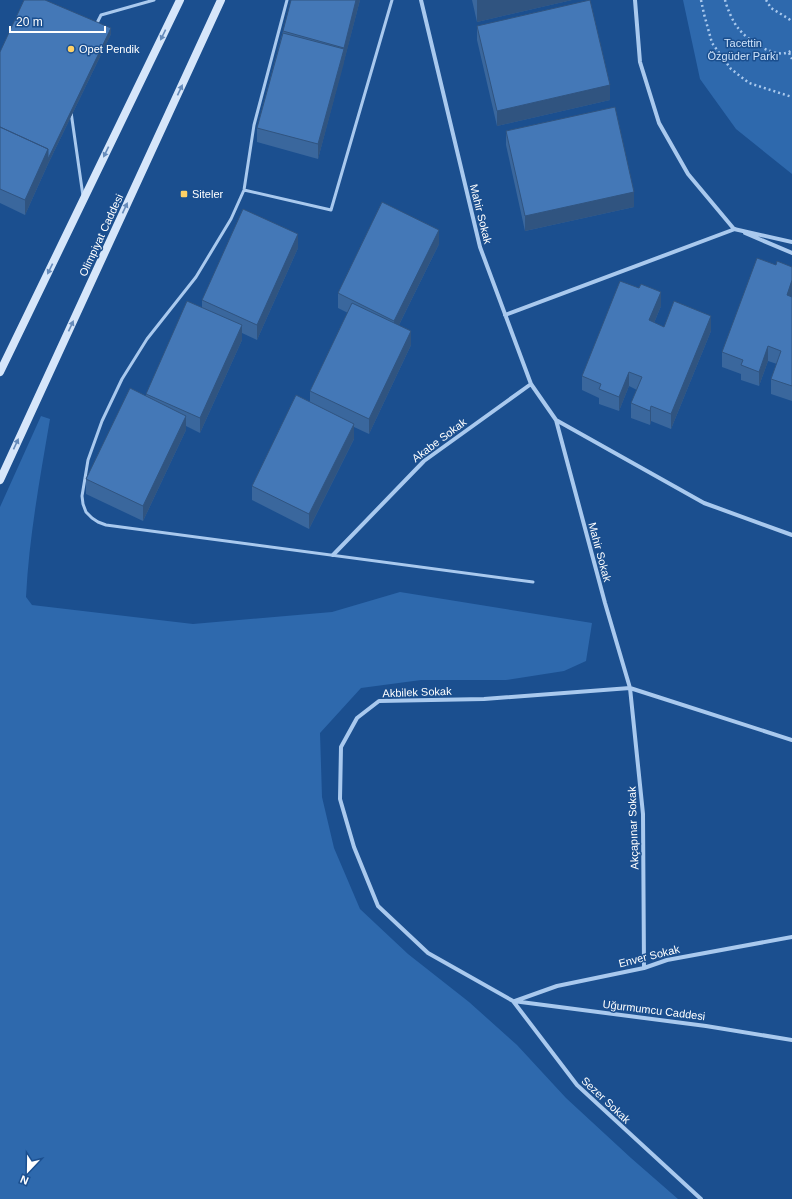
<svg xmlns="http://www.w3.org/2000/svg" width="792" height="1199" viewBox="0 0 792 1199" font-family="Helvetica,sans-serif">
<rect width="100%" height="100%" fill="#1b4f8f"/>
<path fill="#2e69ad" d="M 683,0 L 792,0 L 792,174 L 736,129 L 700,79 Z
M 41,416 L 50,419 C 40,478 29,537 26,597 L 32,605 L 193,624 L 332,612 L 400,592 L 592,623 L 586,661 L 564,671 L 506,680 L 421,680 L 361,688 L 320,733 L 322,797 L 334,848 L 360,909 L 408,954 L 469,1002 L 517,1045 L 566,1098 L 631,1158 L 678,1199 L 0,1199 L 0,507 Z"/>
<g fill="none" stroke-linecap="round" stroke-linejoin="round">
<path stroke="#a9c9ee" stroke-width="2.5" stroke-dasharray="2 3" stroke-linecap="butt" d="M 701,0 L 704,14 L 712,43 L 731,69 L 749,83 L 792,97
M 725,0 C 727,8 733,22 738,28 C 747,40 778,62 792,50
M 766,0 L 771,8 L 789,19 L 792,22
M 789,53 L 792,59"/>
<path stroke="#a9c9ee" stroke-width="3" d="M 287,0 L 254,125 L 244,190 L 231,219 L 196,277 L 147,339 L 122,379 L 102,421 L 88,460 L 82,496 L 83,504 L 86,512 L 92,518 L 98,522 L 106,525 L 533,582
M 96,25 L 101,15 L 154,0
M 71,112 L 83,196
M 244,190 L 331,210 L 392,0"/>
<path stroke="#a9c9ee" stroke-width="4" d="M 421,0 L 480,247 L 531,384 L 556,420 L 605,603 L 630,688 L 643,814 L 644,968
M 635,0 L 640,62 L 659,123 L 688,174 L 734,229 L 792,242
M 745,233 L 792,253
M 505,315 L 735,229
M 556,420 L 704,503 L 792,535
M 333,555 L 424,461 L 531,384
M 792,740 L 630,688 L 484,699 L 379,701 L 357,718 L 341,747 L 340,799 L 354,847 L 378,906 L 428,953 L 513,1001 L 706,1026 L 792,1040
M 513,1001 L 577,1085 L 701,1199
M 515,1001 L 557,986 L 644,968 L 667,960 L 792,937"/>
<path stroke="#d6e6fa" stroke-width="8" d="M 0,372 L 180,0
M 0,480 L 221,0"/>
</g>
<path fill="#3a679d" d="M 360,0 L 318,159 L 257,142 L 257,128 L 283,31 Z
M 472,0 L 572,0 L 477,22 Z
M 477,26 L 610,100 L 497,126 L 477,40 Z
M 111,34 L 48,164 L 25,215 L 0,203 L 0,52 Z
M 506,131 L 634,207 L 525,231 L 506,145 Z
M 439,244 L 399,325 L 411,345 L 369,434 L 354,427 L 354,439 L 309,529 L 252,500 L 252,486 L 310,402 L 310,391 L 348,313 L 338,308 L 338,293 Z
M 298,248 L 257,340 L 242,333 L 242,340 L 200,433 L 186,426 L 186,430 L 143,521 L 86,494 L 86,479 L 146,396 L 146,394 L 202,307 L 202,300 Z
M 791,297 L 792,297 L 792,401 L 771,394 L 771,379 L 777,364 L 768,361 L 759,386 L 741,380 L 741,374 L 722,367 L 722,352 Z
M 661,306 L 654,323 L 664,327 L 711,331 L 671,429 L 651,421 L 650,425 L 631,418 L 631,403 L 637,390 L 629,386 L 619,411 L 599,404 L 599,398 L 582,390 L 582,376 Z"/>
<path fill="#305480" d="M 356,0 L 360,0 L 344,62 L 344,48 Z
M 477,0 L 572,0 L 477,22 Z
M 111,28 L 111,34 L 48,164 L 25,215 L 25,200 L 48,149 Z
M 344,49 L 344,63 L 318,159 L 318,144 Z
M 610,85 L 610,100 L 497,126 L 497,111 Z
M 634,192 L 634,207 L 525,231 L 525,216 Z
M 439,230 L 439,244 L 394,335 L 394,321 Z
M 298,234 L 298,248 L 257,340 L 257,325 Z
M 792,280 L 792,295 L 787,310 L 787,295 Z
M 661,292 L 661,306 L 649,335 L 649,320 Z
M 711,316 L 711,331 L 671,429 L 671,414 Z
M 242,325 L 242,340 L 200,433 L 200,418 Z
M 411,331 L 411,345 L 369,434 L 369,419 Z
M 768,346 L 768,361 L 759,386 L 759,372 Z
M 629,372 L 629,386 L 619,411 L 619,397 Z
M 651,406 L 651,421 L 650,425 L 650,411 Z
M 186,416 L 186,430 L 143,521 L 143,506 Z
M 354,424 L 354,439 L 309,529 L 309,514 Z"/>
<path fill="#4478b7" stroke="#305480" d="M 24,0 L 45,0 L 111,28 L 48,159 L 48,149 L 0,127 L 0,52 Z
M 291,0 L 356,0 L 344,48 L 283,31 Z
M 590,0 L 610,85 L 497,111 L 477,26 Z
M 283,33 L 344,49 L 318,144 L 257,128 Z
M 615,107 L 634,192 L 525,216 L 506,131 Z
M 0,127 L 48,149 L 25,200 L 0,189 Z
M 382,202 L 439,230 L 394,321 L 338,293 Z
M 243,209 L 298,234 L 257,325 L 202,300 Z
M 757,258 L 776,265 L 777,261 L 792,267 L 792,280 L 787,295 L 792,297 L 792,386 L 771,379 L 781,351 L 768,346 L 759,372 L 741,365 L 743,360 L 722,352 Z
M 620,281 L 639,288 L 641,284 L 661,292 L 649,320 L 664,327 L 674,301 L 711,316 L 671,414 L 651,406 L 650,411 L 631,403 L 642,377 L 629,372 L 619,397 L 599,389 L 601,384 L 582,376 Z
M 187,301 L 242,325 L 200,418 L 146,394 Z
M 352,303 L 411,331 L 369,419 L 310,391 Z
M 130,388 L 186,416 L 143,506 L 86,479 Z
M 296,395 L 354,424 L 309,514 L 252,486 Z"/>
<defs><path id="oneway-solid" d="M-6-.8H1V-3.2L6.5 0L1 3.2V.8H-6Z"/></defs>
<g fill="#668bba">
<use href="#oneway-solid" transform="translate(163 35) rotate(116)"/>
<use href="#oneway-solid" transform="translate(180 90) rotate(-65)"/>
<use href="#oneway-solid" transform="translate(106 152) rotate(116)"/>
<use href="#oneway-solid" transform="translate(125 208) rotate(-65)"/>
<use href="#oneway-solid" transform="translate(50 269) rotate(116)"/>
<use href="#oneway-solid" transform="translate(71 326) rotate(-65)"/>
<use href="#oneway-solid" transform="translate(16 444) rotate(-65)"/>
</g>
<g fill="#ffd166" stroke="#1b4f8f" stroke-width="1.5">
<circle cx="71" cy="49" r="4"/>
<rect x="180" y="190" width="8" height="8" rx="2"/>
</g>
<g text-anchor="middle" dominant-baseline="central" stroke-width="3" stroke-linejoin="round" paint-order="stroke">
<g font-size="11" fill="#cfe3fa" stroke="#1b4f8f">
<text x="743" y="43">Tacettin<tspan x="743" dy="13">Özgüder Parkı</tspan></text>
</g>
<g font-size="11" fill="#fff" stroke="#1b4f8f" text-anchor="start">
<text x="79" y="49">Opet Pendik</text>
<text x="192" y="194">Siteler</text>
</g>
<g font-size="11" fill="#fff" stroke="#1b4f8f">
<text transform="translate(481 214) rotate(76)">Mahir Sokak</text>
<text transform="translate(101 235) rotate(-65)">Olimpiyat Caddesi</text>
<text transform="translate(439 440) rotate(-37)">Akabe Sokak</text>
<text transform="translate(600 552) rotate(75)">Mahir Sokak</text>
<text transform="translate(417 692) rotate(-2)">Akbilek Sokak</text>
<text transform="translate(633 828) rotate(-92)">Akçapınar Sokak</text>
<text transform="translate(649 956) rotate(-14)">Enver Sokak</text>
<text transform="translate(654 1010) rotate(7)">Uğurmumcu Caddesi</text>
<text transform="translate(606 1100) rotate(43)">Sezer Sokak</text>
</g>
</g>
<g transform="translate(28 1171) rotate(202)" stroke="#1b4f8f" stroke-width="3" paint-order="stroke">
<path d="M0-3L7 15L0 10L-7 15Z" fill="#ffffff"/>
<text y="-6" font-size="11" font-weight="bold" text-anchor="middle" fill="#ffffff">N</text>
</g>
<path d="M10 26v6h95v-6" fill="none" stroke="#ffffff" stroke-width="2"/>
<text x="16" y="26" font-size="12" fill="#ffffff" stroke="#1b4f8f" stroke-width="3" paint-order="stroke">20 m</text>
</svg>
